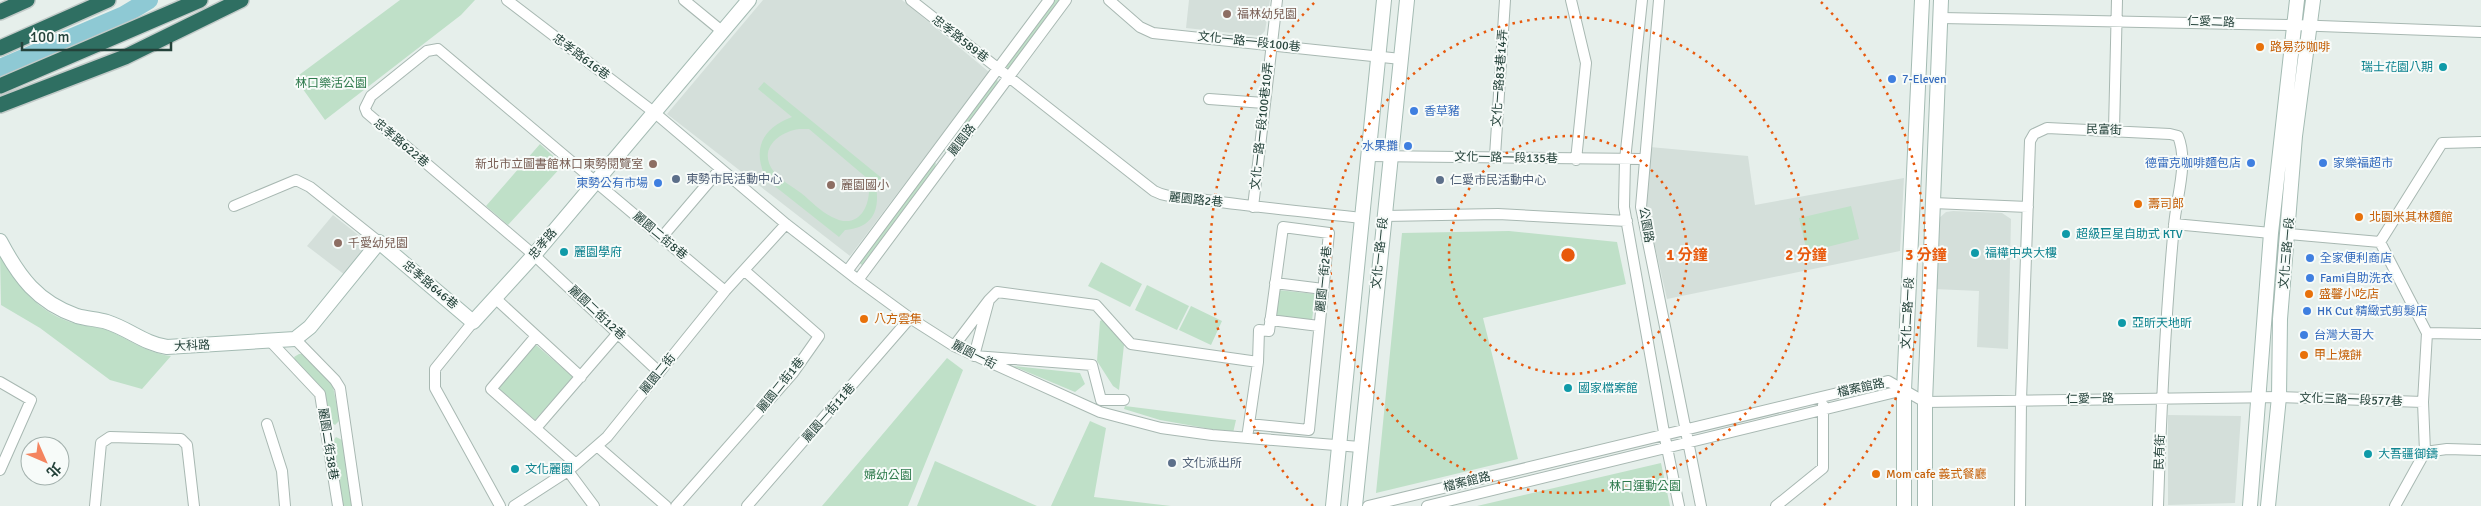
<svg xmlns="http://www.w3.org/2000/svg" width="2481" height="506" viewBox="0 0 2481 506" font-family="Signika,'Noto Sans TC',sans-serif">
<rect width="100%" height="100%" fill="#e6efeb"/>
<path fill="#d4dfda" d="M 763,0 L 902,0 L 989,72 L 850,256 L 667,114 Z
M 1189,0 L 1270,0 L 1265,31 L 1260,36 L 1186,28 Z
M 1650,147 L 1748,156 L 1755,205 L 1904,178 L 1900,251 L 1667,299 L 1646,207 Z
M 1953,211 L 2002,213 L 2011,219 L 2008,349 L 1977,347 L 1979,291 L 1934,289 L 1937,220 L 1946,212 Z
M 333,215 L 366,241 L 369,247 L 345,275 L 307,246 Z
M 2168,415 L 2241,416 L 2235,503 L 2168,505 Z"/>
<path fill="#bfe0c8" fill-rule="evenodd" d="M 400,0 L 475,0 L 461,15 L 325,120 L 295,78 Z
M 1055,0 L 1061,0 L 1010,69 L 1007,69 L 1006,66 Z
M 997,79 L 998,83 L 953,143 L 946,152 L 943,151 Z
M 764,82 L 889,184 L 883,191 L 876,186 C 880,210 873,228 845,230 L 839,237 L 767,180 C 751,150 762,128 792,117 L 758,89 ZM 799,129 L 809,129 L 868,179 C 873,203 860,232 832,217 C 821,212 811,201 801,193 C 793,187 780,180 774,172 C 757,150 778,132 799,129 Z
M 540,144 L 563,165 L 508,225 L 486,206 Z
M 936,163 L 935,167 L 862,265 L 858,262 L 932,164 Z
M 1851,206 L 1859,239 L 1807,252 L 1799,218 Z
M 1509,231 L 1617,242 L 1626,284 L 1483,318 L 1518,459 L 1376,493 L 1402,233 Z
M 0,255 C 17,285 36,310 70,322 C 81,326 93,326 104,329 C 129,338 142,352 171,356 L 142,389 L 110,380 L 40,328 L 1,305 Z
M 1101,262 L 1142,284 L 1130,307 L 1088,286 Z
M 1147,285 L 1189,306 L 1177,330 L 1135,310 Z
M 1278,290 L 1315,294 L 1312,321 L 1275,317 Z
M 1191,306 L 1222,321 L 1211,345 L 1179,330 Z
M 1104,319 L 1124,345 L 1119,390 L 1113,386 L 1097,361 L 1100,321 Z
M 535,344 L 573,377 L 535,420 L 497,387 Z
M 299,354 L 304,354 L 332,382 L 340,420 L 335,425 L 329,421 L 324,391 L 296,362 L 294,357 Z
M 947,358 L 963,370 L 908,506 L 822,506 Z
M 1013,366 L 1080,373 L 1085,384 L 1075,392 Z
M 1125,406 L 1236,420 L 1233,433 L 1160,420 L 1124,409 Z
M 1090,421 L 1106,428 L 1094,497 L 1171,506 L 1051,506 Z
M 336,437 L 344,441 L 355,506 L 343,506 L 333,441 Z
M 935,461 L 1037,506 L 917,506 Z
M 1661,463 L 1670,506 L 1477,506 Z"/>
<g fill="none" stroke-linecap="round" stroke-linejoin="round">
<path stroke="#8ec9d4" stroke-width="18" d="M 0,68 L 124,15 L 149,0"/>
<g stroke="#a8b8b2" stroke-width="12">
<path id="street" d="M 507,0 L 655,113 L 786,224 L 858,280 L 910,318 L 954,346 L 1100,412 L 1161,428 L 1212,435 L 1360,447
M 684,0 L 723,32
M 911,0 L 1154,191 C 1169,199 1183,196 1199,199 C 1253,207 1307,212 1362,218
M 1109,0 L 1140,27 L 1153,33 L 1401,59
M 1571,0 L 1586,63 L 1576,160
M 1642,0 L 1625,160 L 1624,207 L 1665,438 L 1679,506
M 1659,0 L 1641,207 L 1701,506
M 1941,18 L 2293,25 L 2481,32
M 1209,99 L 1264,103
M 2114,130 L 2117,0
M 1368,156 L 1644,159
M 1495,156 L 1505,0
M 1933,203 L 2028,207
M 234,206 L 296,180 L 310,187 L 379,242
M 1253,207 L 1277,0
M 1384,216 L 1498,214 L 1627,221
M 2174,224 L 2271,233
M 2289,234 L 2380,242 L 2442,143 L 2481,142
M 662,237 L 720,169
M 2380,242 L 2427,333
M 848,270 L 1049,0
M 858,280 L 1066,0
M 1275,283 L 1323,289
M 495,298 L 581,377
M 989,300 L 997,292 L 1096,305 L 1131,344 L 1258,362
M 1270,320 L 1319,326
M 473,322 L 435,369 L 435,388 L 500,506
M 2427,333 L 2481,334
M 536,336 L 491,389 L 576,464
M 295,339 L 335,380 L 340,388 L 357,506
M 271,342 L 320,394 L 338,506
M 954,346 L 989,300 L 974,356 L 1092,365 L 1101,400 L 1124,400
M 659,372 L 534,255 L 367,113 L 365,108 L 371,96 L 427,51 L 438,49 L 725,291
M 0,382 L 31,400 L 0,470
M 267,424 L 282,471 L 285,506
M 536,428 L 618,333
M 1247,438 L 1258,362 L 1259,330 L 1269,331 L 1283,227 L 1329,233 L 1309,430 L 1249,424
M 597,446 L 666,506
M 2425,452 L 2423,402 L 2427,333
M 2425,452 L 2447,449 L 2481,450
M 568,471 L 594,506
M 95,506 L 101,443 L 110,437 L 181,439 L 187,445 L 194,506
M 514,506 L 568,471 L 607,437 L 725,291 L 786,224
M 676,506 L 793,373 L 819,336 L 745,271
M 747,506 L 910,318
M 1368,506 L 1888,381 L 1925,402 L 2279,397 L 2423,402
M 1427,506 L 1904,390
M 1776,506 L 1823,468 L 1823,405
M 2020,506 L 2021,400 L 2030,141 L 2034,134 L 2047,128 L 2170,134 L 2178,136 C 2189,163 2176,198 2174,226 C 2165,319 2161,412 2158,506
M 2395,506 L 2425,452"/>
</g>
<g stroke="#a4bbb3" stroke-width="16">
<path id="secondary" d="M 0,241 C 19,277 37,302 77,316 C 87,319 98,319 107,322 C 129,329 145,344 167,347 L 295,339 L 310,327 L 379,242 L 473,322 L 534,255 L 749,0
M 1333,506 L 1384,0
M 1355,506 L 1407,0
M 1904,506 L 1904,390 L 1922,0
M 1925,506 L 1925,402 L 1941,0
M 2250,506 L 2271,233 L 2297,0
M 2268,506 L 2279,397 L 2280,319 L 2295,136 L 2313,0"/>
</g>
<g stroke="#c2cac8" stroke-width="18">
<path id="highway" d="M 0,12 L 27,0
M 0,48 L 108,0
M 0,86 L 200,0
M 0,105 L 125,57 L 241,0"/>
</g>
<use href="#street" stroke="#fff" stroke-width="10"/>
<use href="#secondary" stroke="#fff" stroke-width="14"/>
<use href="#highway" stroke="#2f6f62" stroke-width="15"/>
</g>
<g fill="none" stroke="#e8590c" stroke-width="2.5" stroke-dasharray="2.5 5">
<circle cx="1568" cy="255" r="119"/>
<circle cx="1568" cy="255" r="238"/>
<path d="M1313 506A358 358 0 0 1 1315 2M1821 2A358 358 0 0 1 1823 506"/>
</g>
<g fill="#8d6e63" stroke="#f7fbf9" stroke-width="2">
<circle cx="1227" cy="14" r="5"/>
<circle cx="653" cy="164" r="5"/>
<circle cx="831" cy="185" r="5"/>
<circle cx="338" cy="243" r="5"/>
</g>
<g fill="#e8710a" stroke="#f7fbf9" stroke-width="2">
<circle cx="2260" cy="47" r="5"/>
<circle cx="2138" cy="204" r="5"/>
<circle cx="2359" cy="217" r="5"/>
<circle cx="2309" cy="294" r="5"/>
<circle cx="864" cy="319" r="5"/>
<circle cx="2304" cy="355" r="5"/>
<circle cx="1876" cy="474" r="5"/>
</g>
<g fill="#0f9aa8" stroke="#f7fbf9" stroke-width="2">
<circle cx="2443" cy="67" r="5"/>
<circle cx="2066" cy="234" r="5"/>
<circle cx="564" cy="252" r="5"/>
<circle cx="1975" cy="253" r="5"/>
<circle cx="2122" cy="323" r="5"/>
<circle cx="1568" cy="388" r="5"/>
<circle cx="2368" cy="454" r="5"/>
<circle cx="515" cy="469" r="5"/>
</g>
<g fill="#3f7fe0" stroke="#f7fbf9" stroke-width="2">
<circle cx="1892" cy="79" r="5"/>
<circle cx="1414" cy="111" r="5"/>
<circle cx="1408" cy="146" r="5"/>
<circle cx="2251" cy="163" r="5"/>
<circle cx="2323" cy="163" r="5"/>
<circle cx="658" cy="183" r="5"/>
<circle cx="2310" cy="258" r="5"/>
<circle cx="2310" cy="278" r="5"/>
<circle cx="2307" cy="311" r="5"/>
<circle cx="2304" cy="335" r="5"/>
</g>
<g fill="#5c6f8a" stroke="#f7fbf9" stroke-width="2">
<circle cx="676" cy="179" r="5"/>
<circle cx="1440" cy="180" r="5"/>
<circle cx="1172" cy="463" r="5"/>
</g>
<g text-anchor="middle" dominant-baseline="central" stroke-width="4" stroke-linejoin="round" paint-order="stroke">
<g font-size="12" fill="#785e54" stroke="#f7fbf9" text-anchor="start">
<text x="1237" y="14">福林幼兒園</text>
<text x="643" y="164" text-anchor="end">新北市立圖書館林口東勢閱覽室</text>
<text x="841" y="185">麗園國小</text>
<text x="348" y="243">千愛幼兒園</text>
</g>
<g font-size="12" fill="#24423a" stroke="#f7fbf9">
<text transform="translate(2211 22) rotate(2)">仁愛二路</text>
<text transform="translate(960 39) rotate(38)">忠孝路589巷</text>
<text transform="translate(1249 42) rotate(6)">文化一路一段100巷</text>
<text transform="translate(581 57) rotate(37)">忠孝路616巷</text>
<text transform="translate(1500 78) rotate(-86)">文化一路83巷14弄</text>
<text transform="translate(1262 126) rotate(-84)">文化一路一段100巷10弄</text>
<text transform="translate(2104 130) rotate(2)">民富街</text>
<text transform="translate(962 140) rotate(-53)">麗園路</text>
<text transform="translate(401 143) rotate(40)">忠孝路622巷</text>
<text transform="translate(1506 158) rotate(1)">文化一路一段135巷</text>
<text transform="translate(1196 200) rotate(6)">麗園路2巷</text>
<text transform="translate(1646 225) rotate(80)">公園路</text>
<text transform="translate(660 236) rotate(40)">麗園二街8巷</text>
<text transform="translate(543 244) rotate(-50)">忠孝路</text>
<text transform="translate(1380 253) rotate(-84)">文化一路一段</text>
<text transform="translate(2287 253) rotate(-85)">文化三路一段</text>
<text transform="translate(1324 279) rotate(-84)">麗園一街2巷</text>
<text transform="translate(430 285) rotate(40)">忠孝路646巷</text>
<text transform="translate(597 313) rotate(43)">麗園二街12巷</text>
<text transform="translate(1908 313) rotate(-87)">文化二路一段</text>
<text transform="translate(192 346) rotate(-3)">大科路</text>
<text transform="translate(974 355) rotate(27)">麗園一街</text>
<text transform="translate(658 374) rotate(-51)">麗園二街</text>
<text transform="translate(781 385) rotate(-51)">麗園二街1巷</text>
<text transform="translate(1861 388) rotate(-12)">檔案館路</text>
<text transform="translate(2090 399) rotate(-1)">仁愛一路</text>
<text transform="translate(2351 400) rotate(2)">文化三路一段577巷</text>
<text transform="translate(829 413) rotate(-49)">麗園一街11巷</text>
<text transform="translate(328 444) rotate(81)">麗園二街38巷</text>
<text transform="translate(2160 452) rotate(-88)">民有街</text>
<text transform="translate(1467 482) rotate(-14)">檔案館路</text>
</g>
<g font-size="12" fill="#c56008" stroke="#f7fbf9" text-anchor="start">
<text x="2270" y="47">路易莎咖啡</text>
<text x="2148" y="204">壽司郎</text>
<text x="2369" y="217">北園米其林麵館</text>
<text x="2319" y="294">盛馨小吃店</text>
<text x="874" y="319">八方雲集</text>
<text x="2314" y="355">甲上燒餅</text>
<text x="1886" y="474">Mom cafe 義式餐廳</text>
</g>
<g font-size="12" fill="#0d838f" stroke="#f7fbf9" text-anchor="start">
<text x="2433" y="67" text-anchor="end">瑞士花園八期</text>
<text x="2076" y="234">超級巨星自助式 KTV</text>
<text x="574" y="252">麗園學府</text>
<text x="1985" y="253">福樺中央大樓</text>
<text x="2132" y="323">亞昕天地昕</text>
<text x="1578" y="388">國家檔案館</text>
<text x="2378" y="454">大吾疆御鑄</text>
<text x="525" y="469">文化麗園</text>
</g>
<g font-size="12" fill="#366cbe" stroke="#f7fbf9" text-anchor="start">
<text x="1902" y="79">7-Eleven</text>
<text x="1424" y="111">香草豬</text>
<text x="1398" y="146" text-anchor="end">水果攤</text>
<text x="2241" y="163" text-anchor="end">德雷克咖啡麵包店</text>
<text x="2333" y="163">家樂福超市</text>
<text x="648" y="183" text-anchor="end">東勢公有市場</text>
<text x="2320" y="258">全家便利商店</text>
<text x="2320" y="278">Fami自助洗衣</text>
<text x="2317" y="311">HK Cut 精緻式剪髮店</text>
<text x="2314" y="335">台灣大哥大</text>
</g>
<g font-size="12" fill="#2d7a4b" stroke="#f7fbf9">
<text x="331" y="83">林口樂活公園</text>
<text x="888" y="475">婦幼公園</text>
<text x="1645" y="486">林口運動公園</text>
</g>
<g font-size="12" fill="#4e5e75" stroke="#f7fbf9" text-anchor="start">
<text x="686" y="179">東勢市民活動中心</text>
<text x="1450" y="180">仁愛市民活動中心</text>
<text x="1182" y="463">文化派出所</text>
</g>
</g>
<circle cx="1568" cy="255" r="8" fill="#e8590c" stroke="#f7fbf9" stroke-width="2.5"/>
<g font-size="15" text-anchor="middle" font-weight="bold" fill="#e8590c" stroke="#f7fbf9" stroke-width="4" stroke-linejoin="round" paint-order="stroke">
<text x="1687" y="260">1 分鐘</text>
<text x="1806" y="260">2 分鐘</text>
<text x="1926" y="260">3 分鐘</text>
</g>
<g transform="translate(45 461) rotate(135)"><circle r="24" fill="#f7fbf9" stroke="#a3b1ad"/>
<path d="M0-4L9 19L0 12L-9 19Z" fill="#f4845f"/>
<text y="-8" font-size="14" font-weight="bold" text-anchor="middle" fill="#24423a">北</text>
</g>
<path d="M22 42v8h149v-8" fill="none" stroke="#24423a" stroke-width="2.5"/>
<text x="30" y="42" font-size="15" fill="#24423a" stroke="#f7fbf9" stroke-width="4" paint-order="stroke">100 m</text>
</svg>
